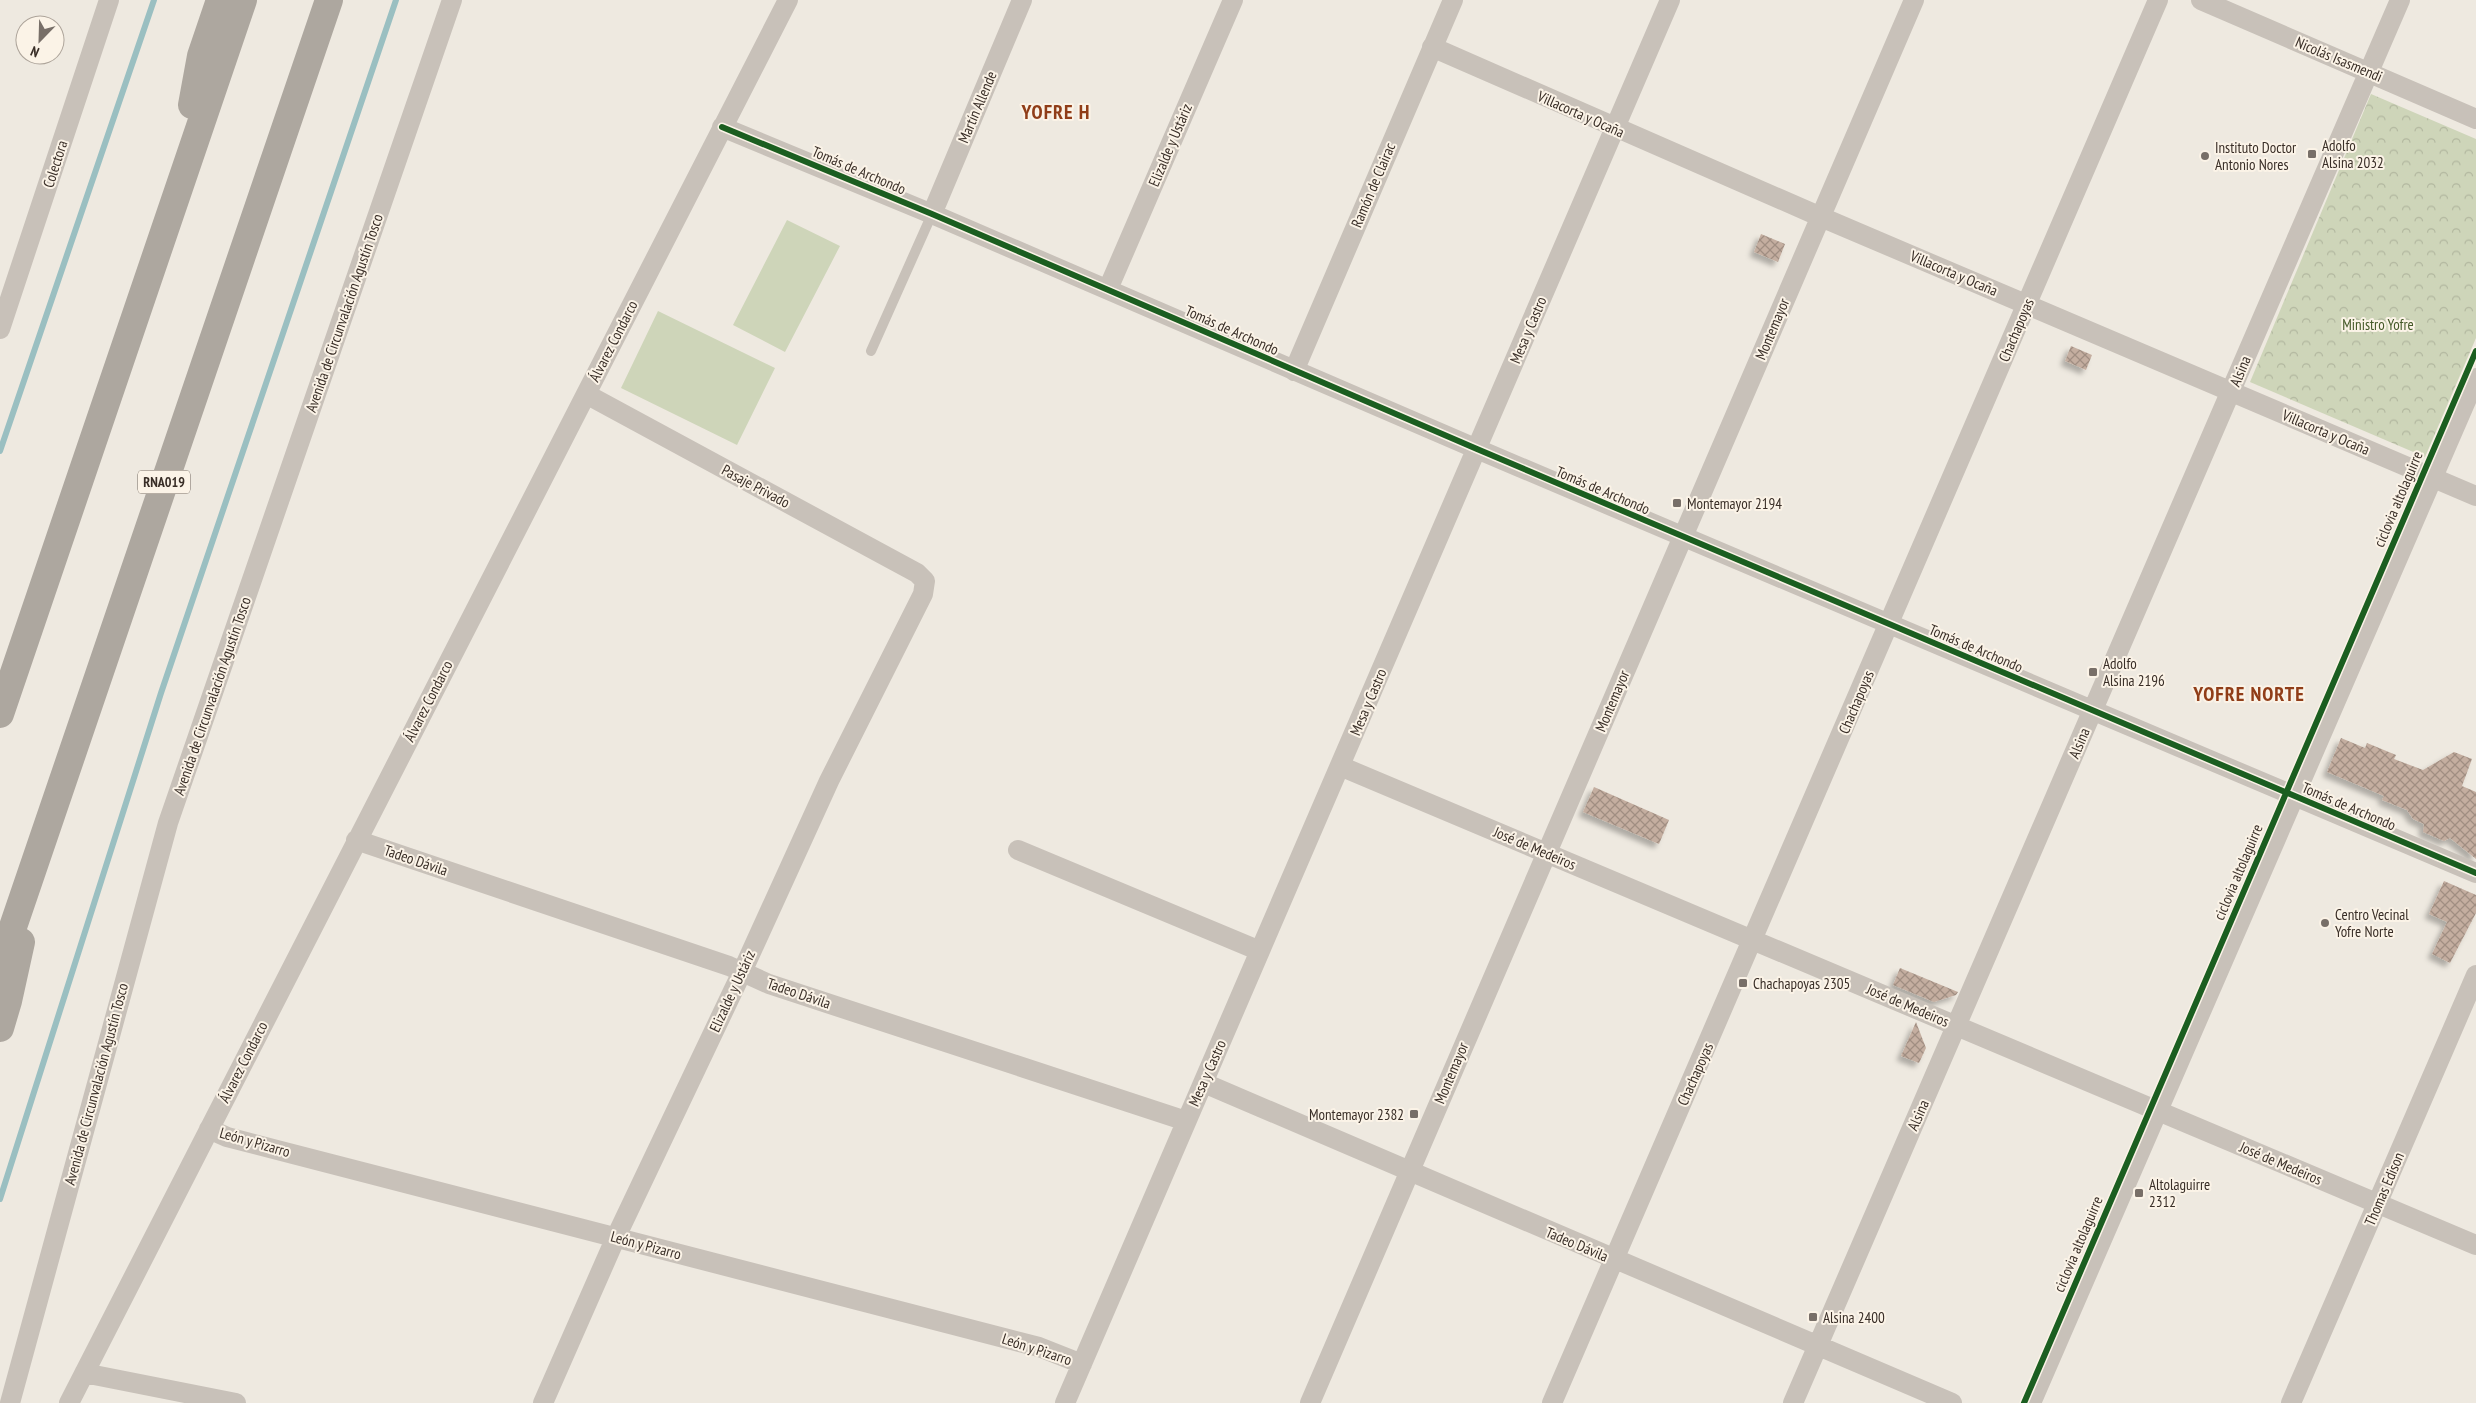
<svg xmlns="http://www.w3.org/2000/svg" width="2476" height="1403" viewBox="0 0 2476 1403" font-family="'PT Sans Narrow',sans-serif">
<defs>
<pattern id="forest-crowns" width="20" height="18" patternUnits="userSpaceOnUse" patternTransform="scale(1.25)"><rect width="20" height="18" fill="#ced5b9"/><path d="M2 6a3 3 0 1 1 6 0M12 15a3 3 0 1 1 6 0" fill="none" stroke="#b2b79f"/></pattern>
<pattern id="building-cross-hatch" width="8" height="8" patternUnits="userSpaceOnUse" patternTransform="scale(1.25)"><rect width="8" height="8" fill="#c4aea0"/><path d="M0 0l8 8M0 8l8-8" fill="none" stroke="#a08e82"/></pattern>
<filter id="shadow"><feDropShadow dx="-4.5" dy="4.5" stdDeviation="2.5" flood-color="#0004"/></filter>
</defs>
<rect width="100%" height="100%" fill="#eee9e0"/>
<path fill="url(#forest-crowns)" d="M 2371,94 L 2476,139 L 2476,338 L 2425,457 L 2250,382 Z"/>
<path fill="#ced5b9" d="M 787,220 L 840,246 L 785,352 L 733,325 Z
M 658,311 L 775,368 L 737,445 L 621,388 Z"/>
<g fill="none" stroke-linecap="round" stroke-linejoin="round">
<path stroke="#9abfc1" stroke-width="6" d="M 0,451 L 154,0
M 0,1199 L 161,693 L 396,0"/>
</g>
<path fill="url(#building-cross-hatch)" filter="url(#shadow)" d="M 1761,234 L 1785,244 L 1778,262 L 1754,252 Z
M 2071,346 L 2092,355 L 2086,370 L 2065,361 Z
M 2341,738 L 2365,748 L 2367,743 L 2396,755 L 2394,759 L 2423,770 L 2454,752 L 2472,759 L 2462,786 L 2476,792 L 2476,859 L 2450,838 L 2444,841 L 2423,832 L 2424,824 L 2413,819 L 2407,810 L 2382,800 L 2384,796 L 2327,772 Z
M 1594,787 L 1669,820 L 1659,844 L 1583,812 Z
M 2444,881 L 2476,895 L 2476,913 L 2450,963 L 2432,954 L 2447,922 L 2429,914 Z
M 1900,968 L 1958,992 L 1956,995 L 1934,1002 L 1893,985 Z
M 1916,1022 L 1926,1048 L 1919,1063 L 1901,1056 Z"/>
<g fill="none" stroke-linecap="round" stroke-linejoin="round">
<path stroke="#c8c1b9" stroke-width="10" d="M 871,351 L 932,214"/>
<path stroke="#c8c1b9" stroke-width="20" d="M 2201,0 L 2476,119
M 1432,47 L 1821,217 L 2476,496
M 722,127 L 932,214 L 1477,449 L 2476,873
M 932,214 L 1022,0
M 1108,289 L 1233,0
M 0,329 L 109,0
M 1294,371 L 1453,0
M 1340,766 L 2476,1245
M 356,840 L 729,966 L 769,984 L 1186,1121
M 1018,850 L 1260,951
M 1204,1083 L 1952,1403
M 209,1129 L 227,1137 L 1039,1347 L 1082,1364
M 84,1373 L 236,1403
M 10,1403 L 168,823 L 452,0
M 69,1403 L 788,0
M 543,1403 L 616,1237 L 742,972 L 829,781 L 923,594 L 925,581 L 917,573 L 586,394
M 1065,1403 L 1670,0
M 1310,1403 L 1914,0
M 1552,1403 L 2158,0
M 1793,1403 L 2400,0
M 2031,1403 L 2476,378
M 2291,1403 L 2476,975"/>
<path stroke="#ada79f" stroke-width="28" d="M 192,105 L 201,56 L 220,0
M 0,714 L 243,0
M 0,965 L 329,0
M 0,1028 L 8,1001 L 21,942"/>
<g stroke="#fbf3e7" stroke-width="9">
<path id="cycleway" d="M 722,127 L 932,214 L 1477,449 L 2476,873
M 2024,1403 L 2476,351"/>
</g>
<use href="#cycleway" stroke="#1b5e20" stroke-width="6"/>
</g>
<g fill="#786f68" stroke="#fbf3e7" stroke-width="2">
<rect x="2307" y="149" width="10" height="10" rx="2.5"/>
<circle cx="2205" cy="156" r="5"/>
<rect x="1672" y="498" width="10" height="10" rx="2.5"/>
<rect x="2088" y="667" width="10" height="10" rx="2.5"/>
<circle cx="2325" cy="923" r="5"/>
<rect x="1738" y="978" width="10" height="10" rx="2.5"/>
<rect x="1409" y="1109" width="10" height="10" rx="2.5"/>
<rect x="2134" y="1188" width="10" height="10" rx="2.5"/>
<rect x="1808" y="1312" width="10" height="10" rx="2.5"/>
</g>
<g text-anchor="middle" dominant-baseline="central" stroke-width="4" stroke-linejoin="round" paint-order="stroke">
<rect fill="#fbf3e7" stroke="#736961" stroke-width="1" x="138" y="470.5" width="52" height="23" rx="4"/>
<g font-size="14" font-weight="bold" fill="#392e27">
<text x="164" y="482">RNA019</text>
</g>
<g font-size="15" fill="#392e27" stroke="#fbf3e7">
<text transform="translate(2339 59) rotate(23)">Nicolás Isasmendi</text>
<text transform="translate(977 107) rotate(-67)">Martín Allende</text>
<text transform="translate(1581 114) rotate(24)">Villacorta y Ocaña</text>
<text transform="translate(1170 145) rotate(-67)">Elizalde y Ustáriz</text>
<text transform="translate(55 164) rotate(-72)">Colectora</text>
<text transform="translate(859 170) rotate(23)">Tomás de Archondo</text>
<text transform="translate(1373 185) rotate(-67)">Ramón de Clairac</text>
<text transform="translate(1954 273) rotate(23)">Villacorta y Ocaña</text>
<text transform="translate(344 313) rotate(-71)">Avenida de Circunvalación Agustín Tosco</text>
<text transform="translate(1772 329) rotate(-67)">Montemayor</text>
<text transform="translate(1232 330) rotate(24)">Tomás de Archondo</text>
<text transform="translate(1528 330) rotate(-67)">Mesa y Castro</text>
<text transform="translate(2016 330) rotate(-67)">Chachapoyas</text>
<text transform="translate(613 341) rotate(-63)">Álvarez Condarco</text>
<text transform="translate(2240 371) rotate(-67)">Alsina</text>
<text transform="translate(2326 432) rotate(23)">Villacorta y Ocaña</text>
<text transform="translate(756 486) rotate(28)">Pasaje Privado</text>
<text transform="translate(1603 490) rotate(23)">Tomás de Archondo</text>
<text transform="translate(2398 499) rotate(-67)">ciclovia altolaguirre</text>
<text transform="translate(1976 648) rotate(23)">Tomás de Archondo</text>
<text transform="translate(212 696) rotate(-71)">Avenida de Circunvalación Agustín Tosco</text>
<text transform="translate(428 701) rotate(-63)">Álvarez Condarco</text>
<text transform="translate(1612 701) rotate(-67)">Montemayor</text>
<text transform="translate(1368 702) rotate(-67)">Mesa y Castro</text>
<text transform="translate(1856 702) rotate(-67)">Chachapoyas</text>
<text transform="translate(2079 743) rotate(-67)">Alsina</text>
<text transform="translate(2349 806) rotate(23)">Tomás de Archondo</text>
<text transform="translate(1535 848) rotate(23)">José de Medeiros</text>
<text transform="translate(416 860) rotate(19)">Tadeo Dávila</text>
<text transform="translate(2238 872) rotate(-67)">ciclovia altolaguirre</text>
<text transform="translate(732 991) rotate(-65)">Elizalde y Ustáriz</text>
<text transform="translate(799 993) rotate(19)">Tadeo Dávila</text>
<text transform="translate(1908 1005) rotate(23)">José de Medeiros</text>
<text transform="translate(243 1062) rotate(-63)">Álvarez Condarco</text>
<text transform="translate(1207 1073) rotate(-66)">Mesa y Castro</text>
<text transform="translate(1451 1073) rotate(-67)">Montemayor</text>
<text transform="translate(1695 1074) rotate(-66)">Chachapoyas</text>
<text transform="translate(96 1084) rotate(-75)">Avenida de Circunvalación Agustín Tosco</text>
<text transform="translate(1918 1115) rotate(-66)">Alsina</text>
<text transform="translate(255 1142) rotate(16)">León y Pizarro</text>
<text transform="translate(2281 1163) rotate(23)">José de Medeiros</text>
<text transform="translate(2384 1189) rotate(-67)">Thomas Edison</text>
<text transform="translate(1577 1244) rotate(23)">Tadeo Dávila</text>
<text transform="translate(2078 1244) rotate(-67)">ciclovia altolaguirre</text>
<text transform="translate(646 1245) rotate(15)">León y Pizarro</text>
<text transform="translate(1037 1349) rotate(18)">León y Pizarro</text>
</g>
<g font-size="15" fill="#392e27" stroke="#fbf3e7" text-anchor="start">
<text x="2322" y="145">Adolfo<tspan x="2322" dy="17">Alsina 2032</tspan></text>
<text x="2215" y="147">Instituto Doctor<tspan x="2215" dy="17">Antonio Nores</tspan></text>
<text x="1687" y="503">Montemayor 2194</text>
<text x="2103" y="663">Adolfo<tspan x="2103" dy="17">Alsina 2196</tspan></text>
<text x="2335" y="914">Centro Vecinal<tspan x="2335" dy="17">Yofre Norte</tspan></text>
<text x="1753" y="983">Chachapoyas 2305</text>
<text x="1404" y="1114" text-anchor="end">Montemayor 2382</text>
<text x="2149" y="1184">Altolaguirre<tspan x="2149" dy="17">2312</tspan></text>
<text x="1823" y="1317">Alsina 2400</text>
</g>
<g font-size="15" fill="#445928" stroke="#fbf3e7">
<text x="2378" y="324">Ministro Yofre</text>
</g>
<g font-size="20" font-weight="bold" letter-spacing="1" fill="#903d18" stroke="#fbf3e7">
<text x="1056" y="112">YOFRE H</text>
<text x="2249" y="694">YOFRE NORTE</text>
</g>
</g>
<g transform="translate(40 40) rotate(203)"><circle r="24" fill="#fbf3e7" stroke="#ada49a"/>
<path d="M0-4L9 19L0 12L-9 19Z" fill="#786f68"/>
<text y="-8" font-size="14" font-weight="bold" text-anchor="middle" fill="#392e27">N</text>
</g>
</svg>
